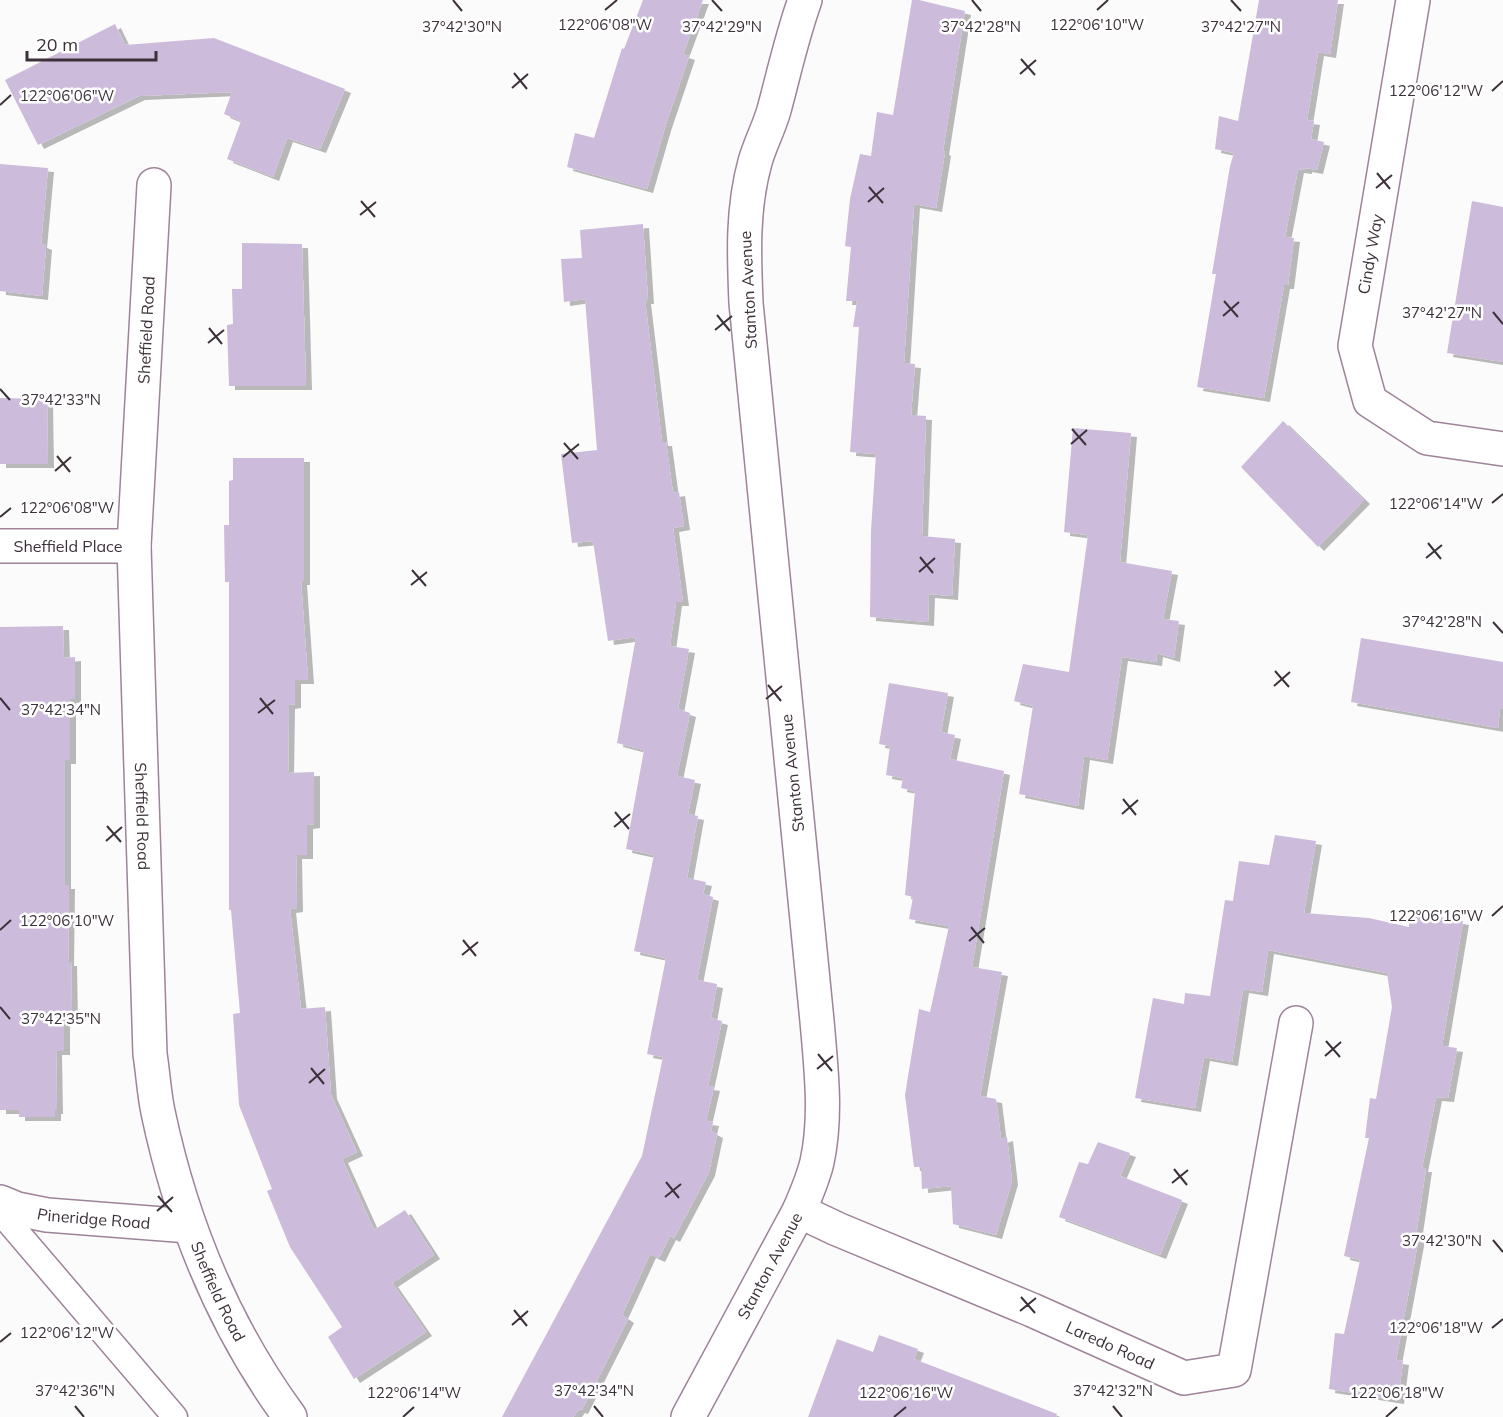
<svg xmlns="http://www.w3.org/2000/svg" width="1503" height="1417" viewBox="0 0 1503 1417" font-family="Mulish,sans-serif">
<defs>
<filter id="shadow"><feDropShadow dx="6" dy="4" stdDeviation="0" flood-color="#0004"/></filter>
</defs>
<rect width="100%" height="100%" fill="#fbfbfb"/>
<path fill="#ccbbda" filter="url(#shadow)" d="M 643,0 L 703,0 L 683,54 L 689,56 L 665,127 L 647,189 L 567,167 L 575,133 L 594,138 L 622,48 L 624,49 Z
M 912,0 L 919,0 L 965,11 L 943,151 L 945,152 L 936,208 L 914,204 L 904,363 L 915,364 L 911,415 L 926,416 L 922,536 L 955,539 L 952,596 L 929,594 L 928,622 L 870,617 L 871,531 L 876,454 L 850,452 L 859,327 L 853,327 L 857,301 L 846,301 L 851,247 L 845,246 L 850,199 L 860,154 L 871,156 L 877,112 L 893,115 Z
M 1259,0 L 1338,0 L 1330,54 L 1318,52 L 1307,120 L 1314,121 L 1311,139 L 1324,142 L 1317,170 L 1306,168 L 1306,170 L 1298,169 L 1285,237 L 1294,238 L 1288,285 L 1284,285 L 1264,398 L 1197,387 L 1216,274 L 1212,274 L 1230,166 L 1234,153 L 1215,149 L 1219,116 L 1238,121 Z
M 115,24 L 125,45 L 214,38 L 345,89 L 320,149 L 287,138 L 273,177 L 227,159 L 241,121 L 224,114 L 232,92 L 139,96 L 38,145 L 5,80 Z
M 0,164 L 48,168 L 41,244 L 46,246 L 42,296 L 0,291 Z
M 1472,201 L 1503,207 L 1503,362 L 1447,353 Z
M 643,224 L 648,300 L 645,300 L 662,442 L 666,442 L 673,493 L 679,492 L 684,526 L 673,528 L 683,602 L 676,602 L 670,646 L 689,649 L 678,709 L 690,713 L 677,776 L 695,780 L 688,814 L 698,816 L 687,878 L 706,882 L 703,894 L 713,897 L 697,980 L 717,984 L 711,1018 L 722,1021 L 708,1086 L 714,1087 L 706,1121 L 713,1122 L 711,1131 L 717,1134 L 709,1172 L 674,1238 L 670,1236 L 659,1258 L 650,1254 L 622,1315 L 628,1319 L 582,1410 L 579,1409 L 573,1417 L 502,1417 L 642,1156 L 663,1057 L 647,1054 L 666,958 L 634,951 L 654,855 L 626,849 L 644,750 L 617,743 L 636,637 L 608,641 L 593,541 L 572,543 L 561,454 L 597,450 L 585,299 L 564,302 L 561,259 L 582,258 L 580,230 Z
M 242,243 L 302,244 L 306,386 L 229,386 L 227,325 L 233,324 L 232,289 L 242,289 Z
M 0,398 L 47,399 L 48,464 L 0,464 Z
M 1283,421 L 1364,500 L 1318,547 L 1241,467 Z
M 1073,428 L 1131,433 L 1120,562 L 1172,571 L 1163,619 L 1179,621 L 1174,658 L 1157,653 L 1156,662 L 1122,657 L 1107,760 L 1084,756 L 1078,806 L 1019,794 L 1033,706 L 1014,701 L 1023,664 L 1069,672 L 1088,535 L 1064,532 Z
M 233,458 L 304,458 L 304,581 L 301,581 L 308,680 L 295,680 L 295,704 L 289,705 L 288,773 L 314,772 L 314,824 L 307,825 L 307,855 L 296,855 L 297,908 L 290,909 L 301,1009 L 325,1007 L 331,1095 L 357,1152 L 342,1159 L 374,1230 L 405,1210 L 434,1255 L 392,1283 L 426,1332 L 354,1379 L 328,1337 L 342,1327 L 290,1247 L 267,1191 L 272,1189 L 239,1105 L 233,1014 L 240,1013 L 231,910 L 229,910 L 229,582 L 225,582 L 224,525 L 229,525 L 229,481 L 233,480 Z
M 63,626 L 64,658 L 75,657 L 75,699 L 70,699 L 70,760 L 65,760 L 65,885 L 69,885 L 68,962 L 71,962 L 72,1016 L 64,1017 L 64,1051 L 56,1051 L 57,1110 L 55,1110 L 55,1117 L 19,1117 L 19,1110 L 0,1110 L 0,627 Z
M 1361,638 L 1503,662 L 1503,709 L 1500,708 L 1498,728 L 1351,702 Z
M 889,683 L 948,693 L 941,732 L 955,735 L 950,759 L 1004,771 L 972,967 L 1002,972 L 980,1096 L 996,1099 L 1001,1139 L 1007,1137 L 1012,1181 L 996,1235 L 953,1224 L 951,1186 L 922,1189 L 921,1167 L 914,1167 L 905,1095 L 919,1009 L 930,1012 L 949,926 L 909,919 L 913,897 L 905,895 L 915,791 L 901,788 L 903,778 L 886,775 L 890,746 L 879,744 Z
M 1275,835 L 1316,841 L 1304,913 L 1369,918 L 1409,927 L 1410,912 L 1463,921 L 1442,1046 L 1457,1048 L 1448,1098 L 1436,1097 L 1422,1168 L 1426,1168 L 1416,1236 L 1419,1237 L 1396,1360 L 1403,1361 L 1398,1400 L 1329,1389 L 1335,1333 L 1344,1334 L 1360,1260 L 1344,1256 L 1369,1138 L 1365,1138 L 1370,1098 L 1376,1099 L 1392,1007 L 1387,973 L 1268,950 L 1262,992 L 1243,989 L 1232,1062 L 1204,1057 L 1195,1108 L 1135,1098 L 1153,998 L 1184,1004 L 1185,993 L 1210,996 L 1225,900 L 1233,901 L 1239,861 L 1269,865 Z
M 1098,1142 L 1130,1153 L 1120,1176 L 1182,1200 L 1160,1255 L 1059,1217 L 1079,1162 L 1088,1164 Z
M 879,1335 L 918,1349 L 914,1359 L 1057,1414 L 1056,1417 L 808,1417 L 837,1339 L 873,1352 Z"/>
<g fill="none" stroke-linecap="round" stroke-linejoin="round">
<g stroke="#9e8399" stroke-width="27">
<path id="lane" d="M 0,1212 L 175,1417"/>
</g>
<g stroke="#9e8399" stroke-width="36">
<g id="street">
<path d="M 1413,0 L 1355,346 L 1370,401 L 1427,438 L 1503,449"/>
<path id="s1" d="M 154,185 L 134,546 L 150,1054 C 153,1073 154,1093 158,1112 C 181,1221 224,1327 290,1417"/>
<path id="s2" d="M 0,546 L 134,546"/>
<path id="s3" d="M 0,1202 L 17,1209 L 47,1215 L 189,1226"/>
<path id="s4" d="M 799,1211 L 837,1229 L 1032,1310 L 1184,1378 L 1234,1370 L 1296,1023"/>
</g>
</g>
<g stroke="#9e8399" stroke-width="36">
<g id="secondary">
<path id="s5" d="M 688,1417 L 799,1211 C 806,1195 813,1179 817,1162 C 827,1116 821,1068 817,1021 L 746,303 C 744,255 742,209 755,162 C 760,144 769,128 774,110 C 784,73 792,36 805,0"/>
</g>
</g>
<use href="#lane" stroke="#fff" stroke-width="24"/>
<use href="#street" stroke="#fff" stroke-width="33"/>
<use href="#secondary" stroke="#fff" stroke-width="33"/>
</g>
<path fill="none" stroke="#3c313a" stroke-width="2" d="M 453,0 L 462,11M 712,0 L 722,11M 972,0 L 981,11M 1231,0 L 1241,11M 605,10 L 617,0M 1097,10 L 1108,0M 1021,59 L 1035,75M 514,73 L 527,89M 1020,74 L 1036,60M 512,88 L 528,74M 1492,91 L 1503,81M 0,105 L 11,95M 1377,173 L 1390,189M 869,187 L 883,203M 1376,188 L 1392,175M 361,201 L 375,217M 868,202 L 884,188M 360,215 L 376,202M 1224,301 L 1238,317M 1493,312 L 1503,324M 717,315 L 730,331M 1223,316 L 1239,302M 209,328 L 222,344M 715,330 L 732,316M 208,343 L 224,330M 0,389 L 10,400M 1072,429 L 1086,445M 564,443 L 578,459M 1071,444 L 1087,430M 57,456 L 70,472M 563,457 L 579,444M 55,471 L 71,457M 1492,503 L 1503,494M 0,517 L 11,508M 1428,543 L 1441,559M 920,557 L 933,573M 1426,558 L 1442,545M 412,570 L 426,586M 919,572 L 935,558M 411,585 L 427,572M 1493,622 L 1503,633M 1275,671 L 1289,687M 768,685 L 781,701M 1274,686 L 1290,672M 0,698 L 10,710M 260,698 L 273,714M 766,699 L 782,686M 258,713 L 275,700M 1123,799 L 1136,815M 615,812 L 629,829M 1122,814 L 1138,800M 107,826 L 121,842M 614,827 L 630,814M 106,841 L 122,827M 1492,916 L 1503,906M 971,927 L 984,943M 0,930 L 11,920M 463,940 L 476,956M 969,941 L 985,928M 462,955 L 478,942M 0,1007 L 10,1019M 1326,1041 L 1340,1057M 818,1054 L 832,1071M 1325,1056 L 1341,1042M 311,1068 L 324,1084M 817,1069 L 833,1056M 309,1083 L 325,1069M 1174,1169 L 1187,1185M 666,1182 L 679,1198M 1172,1183 L 1188,1170M 158,1196 L 172,1212M 665,1197 L 681,1184M 157,1211 L 173,1197M 1493,1240 L 1503,1252M 1021,1297 L 1035,1313M 514,1310 L 527,1326M 1020,1311 L 1036,1298M 512,1325 L 528,1311M 1492,1328 L 1503,1319M 0,1342 L 11,1333M 75,1406 L 84,1417M 594,1406 L 603,1417M 1113,1406 L 1122,1417M 403,1417 L 414,1407M 894,1417 L 906,1407M 1386,1417 L 1397,1407"/>
<g text-anchor="middle" dominant-baseline="central" stroke-width="5" stroke-linejoin="round" paint-order="stroke">
<g font-size="16" fill="#3c313a" stroke="#fff">
<text transform="translate(1370 254) rotate(-80)">Cindy Way</text>
<text transform="translate(748 290) rotate(-93)">Stanton Avenue</text>
<text transform="translate(146 330) rotate(-87)">Sheffield Road</text>
<text stroke="none"><textPath href="#s2" startOffset="68">Sheffield Place</textPath></text>
<text transform="translate(792 773) rotate(-96)">Stanton Avenue</text>
<text stroke="none"><textPath href="#s1" startOffset="632">Sheffield Road</textPath></text>
<text stroke="none"><textPath href="#s3" startOffset="96">Pineridge Road</textPath></text>
<text stroke="none"><textPath href="#s5" startOffset="172">Stanton Avenue</textPath></text>
<text stroke="none"><textPath href="#s1" startOffset="1118">Sheffield Road</textPath></text>
<text stroke="none"><textPath href="#s4" startOffset="339">Laredo Road</textPath></text>
</g>
</g>
<g font-size="15" text-anchor="middle" fill="#3c313a" stroke="#fff" stroke-width="5" stroke-linejoin="round" paint-order="stroke">
<text x="605" y="30">122°06'08"W</text>
<text x="1097" y="30">122°06'10"W</text>
<text x="462" y="32">37°42'30"N</text>
<text x="722" y="32">37°42'29"N</text>
<text x="981" y="32">37°42'28"N</text>
<text x="1241" y="32">37°42'27"N</text>
<text x="1436" y="96">122°06'12"W</text>
<text x="67" y="101">122°06'06"W</text>
<text x="1442" y="318">37°42'27"N</text>
<text x="61" y="405">37°42'33"N</text>
<text x="1436" y="509">122°06'14"W</text>
<text x="67" y="513">122°06'08"W</text>
<text x="1442" y="627">37°42'28"N</text>
<text x="61" y="715">37°42'34"N</text>
<text x="1436" y="921">122°06'16"W</text>
<text x="67" y="926">122°06'10"W</text>
<text x="61" y="1024">37°42'35"N</text>
<text x="1442" y="1246">37°42'30"N</text>
<text x="1436" y="1333">122°06'18"W</text>
<text x="67" y="1338">122°06'12"W</text>
<text x="75" y="1396">37°42'36"N</text>
<text x="594" y="1396">37°42'34"N</text>
<text x="1113" y="1396">37°42'32"N</text>
<text x="414" y="1398">122°06'14"W</text>
<text x="906" y="1398">122°06'16"W</text>
<text x="1397" y="1398">122°06'18"W</text>
</g>
<path d="M27 51v9h129v-9" fill="none" stroke="#3c313a" stroke-width="3"/>
<text x="36" y="51" font-size="18" fill="#3c313a" stroke="#ffffff" stroke-width="4.5" paint-order="stroke">20 m</text>
</svg>
